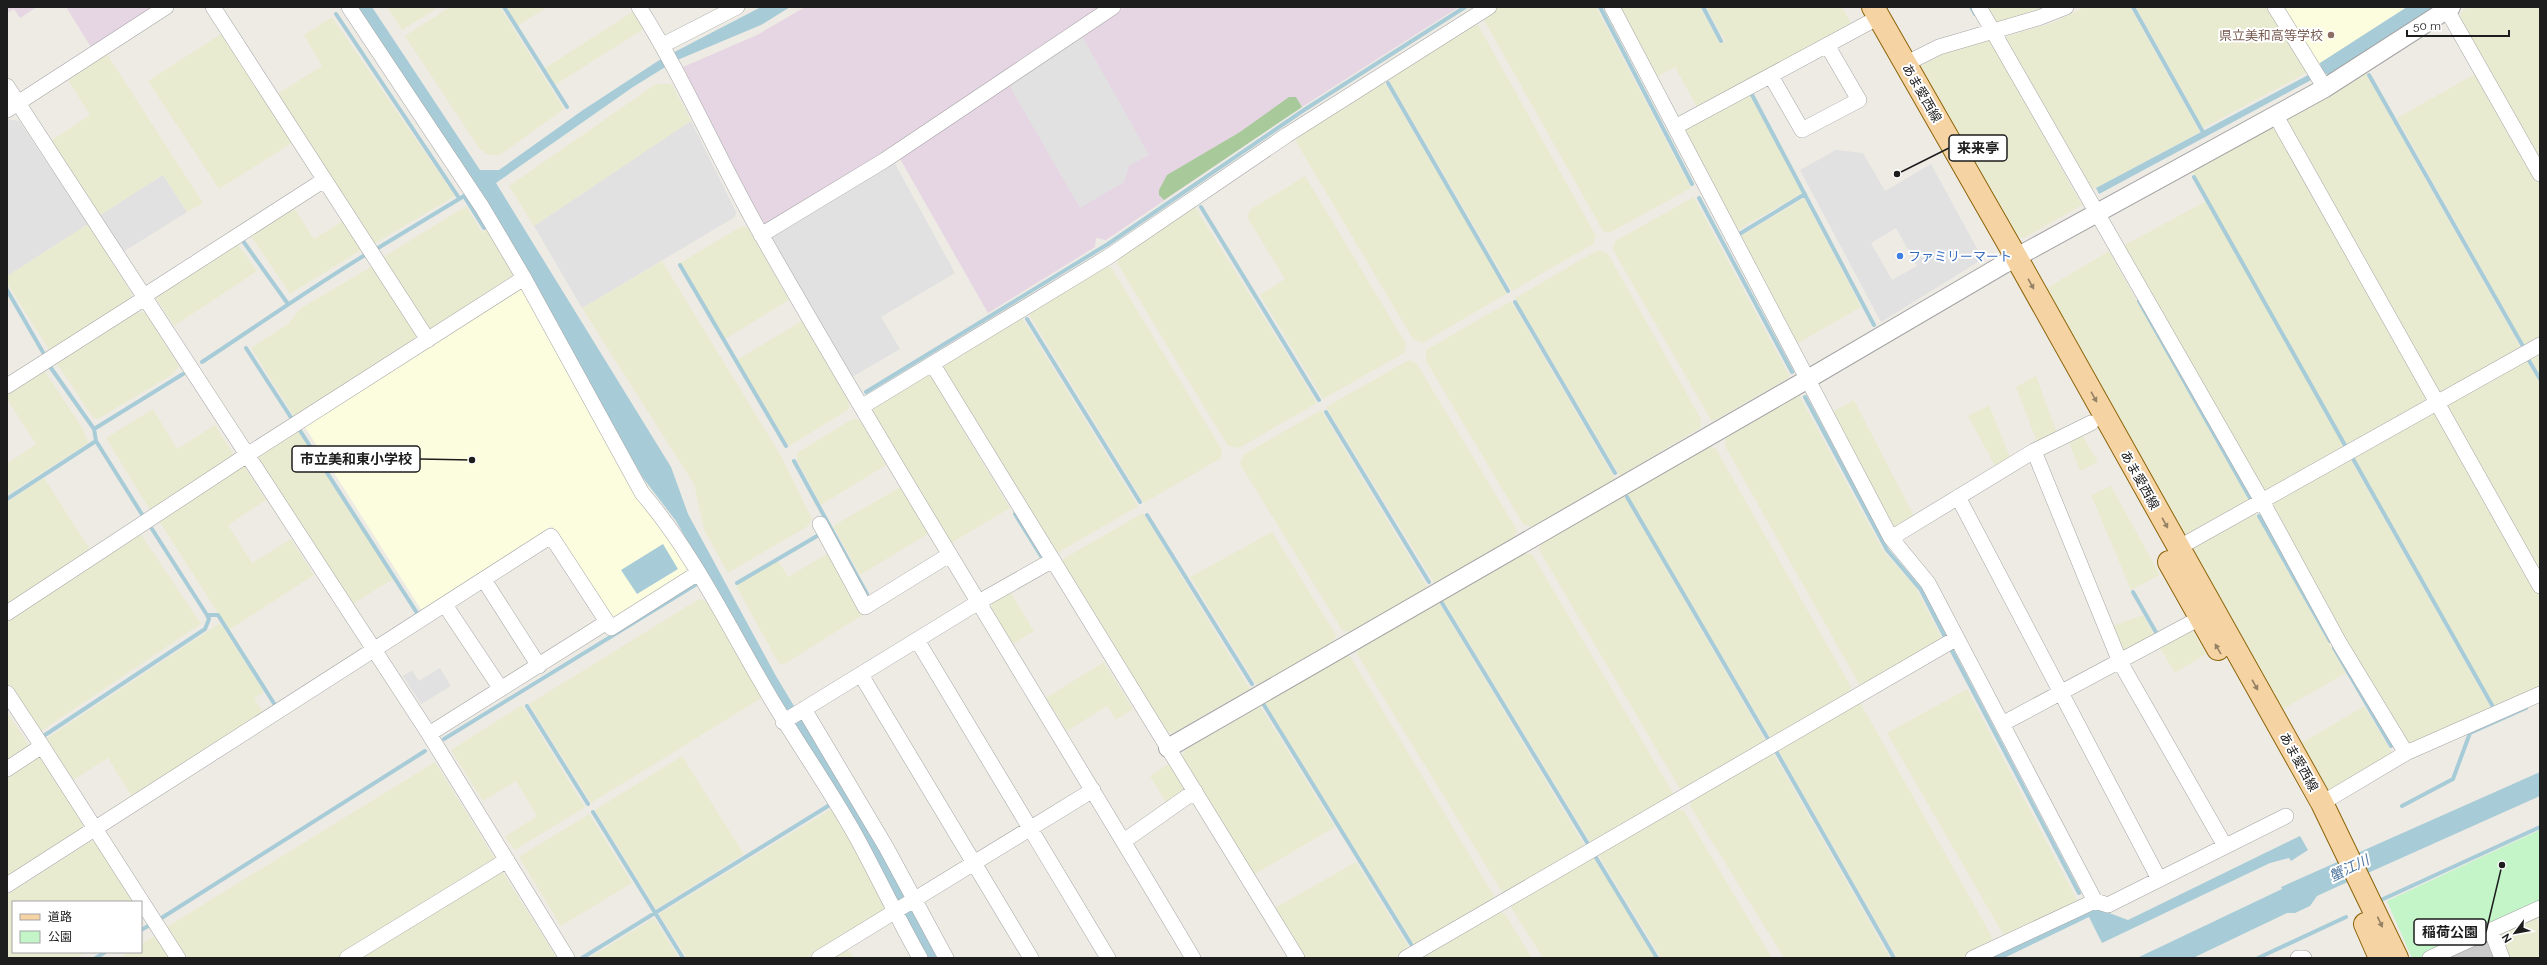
<svg xmlns="http://www.w3.org/2000/svg" width="2547" height="965" viewBox="0 0 2547 965" font-family="Raleway,'Noto Sans JP',sans-serif">
<rect width="100%" height="100%" fill="#eeebe4"/>
<path fill="#e6d6e3" d="M 7,7 L 37,7 L 20,18 L 14,9 L 7,13 Z
M 66,7 L 153,7 L 91,47 Z
M 805,7 L 1105,7 L 886,153 L 766,225 L 760,223 L 683,67 L 757,35 Z
M 1124,7 L 1459,7 L 1302,107 L 1106,240 L 1096,238 L 1095,247 L 988,313 L 899,157 Z"/>
<path fill="#fcfdde" d="M 2281,7 L 2407,7 L 2320,63 L 2315,64 Z
M 522,286 L 687,568 L 685,576 L 615,619 L 611,618 L 552,526 L 422,611 L 303,424 Z"/>
<path fill="#cbcbcb" d="M 2486,938 L 2494,958 L 2441,958 Z"/>
<path fill="#e9ebd0" d="M 387,7 L 439,7 L 402,30 Z
M 450,7 L 500,7 L 564,109 L 500,155 L 488,155 L 479,148 L 405,36 Z
M 506,7 L 547,7 L 517,26 Z
M 1498,7 L 1596,7 L 1691,188 L 1609,233 L 1603,231 L 1484,20 L 1485,14 Z
M 1617,7 L 1700,7 L 1720,44 L 1725,41 L 1706,7 L 1842,7 L 1853,27 L 1698,109 L 1675,67 L 1655,78 Z
M 1986,7 L 2046,7 L 1995,23 Z
M 2085,7 L 2130,7 L 2200,132 L 2096,188 L 2088,188 L 2005,43 L 2007,36 L 2052,23 Z
M 2136,7 L 2269,7 L 2308,72 L 2203,128 Z
M 2468,7 L 2540,7 L 2540,165 L 2459,22 L 2461,12 Z
M 634,11 L 645,28 L 555,85 L 545,68 Z
M 332,17 L 455,196 L 372,245 L 277,94 L 322,66 L 304,35 Z
M 1471,24 L 1478,25 L 1596,236 L 1593,244 L 1512,291 L 1387,77 Z
M 221,34 L 292,143 L 219,189 L 148,81 Z
M 1990,40 L 2082,205 L 2024,238 L 2015,235 L 1919,67 L 1942,54 Z
M 105,51 L 203,203 L 187,212 L 163,175 L 99,216 L 51,141 L 90,115 L 66,77 Z
M 2477,73 L 2540,184 L 2540,340 L 2526,348 L 2397,118 Z
M 2366,74 L 2522,350 L 2443,394 L 2436,391 L 2286,125 L 2288,119 L 2327,98 Z
M 1383,80 L 1508,293 L 1422,343 L 1413,339 L 1296,142 L 1298,135 Z
M 656,84 L 672,84 L 691,121 L 534,226 L 509,186 Z
M 1748,91 L 1802,193 L 1736,231 L 1682,132 L 1685,125 Z
M 2272,128 L 2278,130 L 2426,396 L 2423,405 L 2348,447 L 2192,171 Z
M 1305,176 L 1406,344 L 1404,353 L 1323,399 L 1260,295 L 1285,279 L 1247,217 L 1251,209 Z
M 1694,197 L 1790,377 L 1715,420 L 1711,420 L 1613,250 L 1615,241 Z
M 1804,198 L 1861,307 L 1795,345 L 1739,237 Z
M 2206,201 L 2345,448 L 2266,492 L 2259,491 L 2121,247 Z
M 292,205 L 314,239 L 343,221 L 361,250 L 290,294 L 249,233 Z
M 1194,205 L 1317,403 L 1239,448 L 1228,446 L 1117,263 L 1119,255 Z
M 466,206 L 482,232 L 487,229 L 516,278 L 429,334 L 382,258 Z
M 88,224 L 132,294 L 129,301 L 50,351 L 7,283 L 7,276 Z
M 742,226 L 748,228 L 789,300 L 725,339 L 680,263 Z
M 236,242 L 257,271 L 174,326 L 154,295 Z
M 1598,250 L 1608,254 L 1701,419 L 1700,428 L 1620,476 L 1515,298 Z
M 2109,251 L 2249,500 L 2187,537 L 2183,536 L 2045,289 Z
M 662,261 L 781,456 L 812,519 L 808,526 L 728,573 L 704,530 L 694,484 L 582,308 Z
M 374,265 L 419,338 L 295,418 L 251,348 L 288,324 L 301,308 Z
M 1103,265 L 1111,267 L 1222,450 L 1221,458 L 1144,503 L 1028,313 Z
M 1511,301 L 1615,479 L 1532,527 L 1523,524 L 1426,361 L 1426,350 Z
M 145,312 L 179,366 L 173,374 L 98,419 L 93,418 L 56,362 L 135,313 Z
M 1021,316 L 1138,506 L 1059,552 L 1051,550 L 942,371 L 944,364 Z
M 802,321 L 849,402 L 848,410 L 789,446 L 737,360 Z
M 2540,351 L 2540,375 L 2530,357 Z
M 2526,359 L 2540,384 L 2540,577 L 2446,410 L 2447,403 Z
M 1409,360 L 1417,364 L 1517,530 L 1514,538 L 1435,584 L 1326,407 Z
M 44,370 L 83,429 L 88,443 L 7,495 L 7,464 L 36,444 L 7,399 L 7,394 Z
M 927,375 L 930,375 L 1010,508 L 948,545 L 871,415 L 873,408 Z
M 2036,376 L 2057,433 L 2037,442 L 2016,387 Z
M 1799,395 L 1884,552 L 1915,586 L 1941,637 L 1939,642 L 1865,685 L 1859,684 L 1725,446 L 1726,438 Z
M 1854,400 L 1914,516 L 1893,529 L 1830,413 Z
M 1989,405 L 2010,457 L 1995,466 L 1968,416 Z
M 153,409 L 177,449 L 215,425 L 236,458 L 151,512 L 106,438 Z
M 1321,410 L 1428,588 L 1350,632 L 1342,630 L 1240,464 L 1243,455 Z
M 2429,413 L 2437,414 L 2540,597 L 2540,688 L 2496,708 L 2353,456 Z
M 852,419 L 860,420 L 886,465 L 821,505 L 797,460 L 797,453 Z
M 296,428 L 393,579 L 351,605 L 256,457 Z
M 2082,435 L 2098,462 L 2080,471 L 2069,443 Z
M 1709,446 L 1716,449 L 1851,687 L 1849,694 L 1771,739 L 1627,494 Z
M 2351,460 L 2492,710 L 2410,745 L 2403,741 L 2270,509 L 2273,503 Z
M 242,463 L 266,500 L 228,525 L 252,563 L 291,539 L 314,575 L 229,630 L 157,518 Z
M 44,478 L 91,551 L 7,608 L 7,502 Z
M 902,486 L 929,533 L 860,575 L 833,526 Z
M 2111,486 L 2160,575 L 2131,590 L 2091,495 Z
M 1624,496 L 1766,742 L 1686,790 L 1680,789 L 1539,550 L 1541,543 Z
M 1143,513 L 1250,689 L 1173,733 L 1163,731 L 1063,567 L 1063,559 Z
M 2255,513 L 2346,673 L 2281,710 L 2192,552 L 2194,547 Z
M 1272,532 L 1336,635 L 1333,642 L 1257,686 L 1190,577 Z
M 140,533 L 201,624 L 38,733 L 7,685 L 7,621 Z
M 830,552 L 864,614 L 783,665 L 778,662 L 736,586 L 778,560 L 788,577 Z
M 1524,553 L 1532,554 L 1673,793 L 1671,800 L 1592,845 L 1443,600 Z
M 1009,590 L 1034,631 L 1013,644 L 991,608 L 993,600 Z
M 699,599 L 709,602 L 763,697 L 591,803 L 529,704 Z
M 1439,603 L 1586,848 L 1508,893 L 1502,892 L 1357,654 L 1359,649 Z
M 2143,615 L 2155,636 L 2127,652 L 2120,649 L 2110,627 Z
M 220,623 L 264,692 L 254,698 L 264,714 L 132,797 L 108,758 L 70,782 L 43,741 Z
M 2192,630 L 2206,654 L 2175,673 L 2160,648 Z
M 1343,656 L 1350,656 L 1494,896 L 1492,902 L 1415,946 L 1265,703 Z
M 1104,662 L 1133,709 L 1116,720 L 1107,706 L 1067,731 L 1046,698 Z
M 1967,689 L 2079,904 L 2004,936 L 1887,733 Z
M 1854,703 L 1861,704 L 1991,935 L 1992,943 L 1961,958 L 1897,958 L 1777,748 Z
M 522,705 L 585,807 L 515,850 L 505,837 L 537,816 L 516,781 L 483,801 L 451,750 Z
M 1260,706 L 1335,827 L 1253,875 L 1181,759 L 1184,751 Z
M 2364,706 L 2394,756 L 2332,792 L 2326,790 L 2300,744 Z
M 7,712 L 30,747 L 7,762 Z
M 1772,751 L 1890,958 L 1784,958 L 1690,806 L 1692,798 Z
M 40,755 L 84,822 L 83,828 L 7,877 L 7,776 Z
M 682,756 L 744,854 L 656,909 L 595,810 Z
M 435,762 L 497,862 L 342,958 L 183,958 L 165,928 Z
M 1169,764 L 1184,788 L 1184,792 L 1167,804 L 1150,776 Z
M 833,808 L 886,905 L 884,910 L 806,958 L 687,958 L 659,914 Z
M 1675,808 L 1684,811 L 1772,958 L 1661,958 L 1597,853 Z
M 589,814 L 632,883 L 561,926 L 519,857 Z
M 91,841 L 97,843 L 136,902 L 13,902 L 13,952 L 86,952 L 76,958 L 7,958 L 7,895 Z
M 1593,856 L 1655,958 L 1543,958 L 1511,907 L 1514,901 Z
M 1356,862 L 1410,949 L 1395,958 L 1303,958 L 1273,909 Z
M 500,868 L 557,958 L 354,958 Z
M 1497,911 L 1505,914 L 1532,958 L 1422,958 L 1421,956 Z
M 2536,917 L 2540,926 L 2540,958 L 2508,958 L 2500,939 L 2503,932 Z
M 654,918 L 679,958 L 589,958 Z
M 158,934 L 173,958 L 119,958 L 129,952 L 141,952 L 141,944 Z
M 847,948 L 854,958 L 830,958 Z"/>
<path fill="#a8ca9b" d="M 1289,97 L 1296,97 L 1302,107 L 1164,200 L 1159,195 L 1159,190 L 1167,175 L 1240,132 Z"/>
<path fill="#c3f5c8" d="M 2540,830 L 2540,903 L 2419,958 L 2412,958 L 2387,901 Z"/>
<path fill="#e1e1e1" fill-rule="evenodd" d="M 1082,36 L 1149,155 L 1129,166 L 1124,182 L 1080,208 L 1009,85 Z
M 7,119 L 19,121 L 88,224 L 7,276 Z
M 691,121 L 736,212 L 735,217 L 582,308 L 534,226 Z
M 1836,150 L 1863,153 L 1885,191 L 1931,164 L 1980,254 L 1978,262 L 1881,322 L 1800,170 ZM 1896,228 L 1917,266 L 1892,280 L 1871,243 Z
M 893,160 L 955,273 L 881,317 L 900,349 L 852,377 L 770,237 Z
M 163,175 L 187,212 L 123,252 L 99,216 Z
M 440,668 L 451,686 L 421,704 L 403,676 L 412,670 L 419,681 Z"/>
<path fill="#a7ccd8" d="M 356,7 L 372,7 L 480,170 L 499,170 L 583,110 L 661,59 L 761,7 L 790,7 L 761,25 L 675,61 L 633,87 L 496,183 L 671,467 L 688,514 L 776,676 L 881,851 L 941,958 L 927,958 L 676,521 L 643,478 L 487,205 Z
M 2407,7 L 2434,7 L 2329,75 L 2322,72 L 2320,63 Z
M 2310,74 L 2313,79 L 2099,194 L 2096,188 Z
M 663,544 L 678,569 L 637,594 L 621,570 Z
M 2540,772 L 2540,796 L 2341,885 L 2317,896 L 2310,906 L 2295,913 L 2287,913 L 2193,958 L 2137,958 L 2282,889 L 2281,887 Z
M 2300,836 L 2308,850 L 2291,861 L 2289,858 L 2270,863 L 2102,943 L 2089,917 L 2004,958 L 1986,958 L 2093,907 L 2128,920 Z"/>
<g fill="none" stroke-linecap="round" stroke-linejoin="round">
<path stroke="#a7ccd8" stroke-width="4" d="M 504,7 L 567,107
M 1600,7 L 1692,184
M 1703,7 L 1721,41
M 1971,7 L 1975,14
M 2133,7 L 2204,134
M 336,14 L 459,198
M 2369,75 L 2524,348
M 1388,83 L 1508,291
M 1750,91 L 1874,325
M 2194,177 L 2346,447
M 1699,198 L 1792,372
M 1201,207 L 1319,400
M 1741,233 L 1805,194
M 243,241 L 288,304
M 378,248 L 464,196 L 484,228 L 485,227
M 680,265 L 786,446
M 7,290 L 44,354
M 2139,301 L 2250,498
M 1515,302 L 1615,473
M 1027,319 L 1140,502
M 246,348 L 292,419
M 2528,359 L 2540,379
M 202,362 C 257,326 309,289 365,255
M 51,368 L 94,429
M 866,392 L 1108,244 L 1304,110 L 1465,7
M 1805,397 L 1887,550 L 1921,590 L 1944,635
M 1326,412 L 1429,582
M 299,429 L 417,613
M 2352,457 L 2492,705
M 794,461 L 867,594
M 1627,497 L 1768,739
M 7,499 L 96,441
M 1015,514 L 1041,556
M 1147,515 L 1252,684
M 143,516 L 96,441 L 94,429 L 183,374
M 2259,516 L 2330,641
M 737,583 L 817,536
M 2133,592 L 2157,634
M 1442,603 L 1588,844
M 207,615 L 218,615 L 275,705
M 2334,648 L 2391,746
M 1952,651 L 2079,893
M 1264,705 L 1411,944
M 527,706 L 588,804
M 42,737 L 205,629 L 209,619 L 207,615 L 152,529
M 444,739 L 695,585
M 1776,751 L 1894,958
M 2402,806 L 2453,779 L 2470,733 L 2526,708
M 593,812 L 683,958
M 1595,856 L 1657,958
M 2381,900 L 2540,827
M 160,919 L 425,751
M 141,930 L 150,925
M 96,958 L 105,952
M 582,958 L 828,806
M 2258,958 L 2346,917"/>
<g stroke="#a4a4a4" stroke-width="16">
<path id="minor" d="M 213,7 L 428,340
M 349,7 L 482,207 L 524,278 L 642,493 C 691,550 725,620 763,685 C 793,738 829,787 858,840 C 879,879 898,919 920,958
M 639,7 C 685,80 719,161 762,236 C 901,480 1050,717 1193,958
M 1612,7 L 1891,538 L 1928,583 L 2095,901 L 2108,905 L 2286,816
M 1979,7 L 2262,501 L 2340,644 L 2406,753
M 2275,7 L 2325,88
M 2447,10 L 2540,174
M 663,45 L 737,7
M 1905,64 L 1939,47 L 2038,18 L 2066,7
M 1771,76 L 1802,130 L 1859,100 L 1827,45
M 7,86 L 429,734 L 567,958
M 7,110 L 166,7
M 2276,116 L 2540,586
M 1675,127 L 1868,23
M 761,235 L 885,160 L 1113,7
M 144,296 L 324,180
M 933,365 L 1297,958
M 7,386 L 145,298
M 863,406 L 1108,257 L 1287,135 L 1489,7
M 2034,451 L 2120,662 L 2225,846
M 1958,497 L 2159,879
M 820,524 L 865,607 L 949,555
M 1891,538 L 2034,451 L 2091,423
M 2178,548 L 2540,345
M 484,580 L 539,666
M 445,605 L 501,689
M 7,613 L 247,455 L 524,278
M 917,640 L 1108,958
M 861,675 L 1031,958
M 7,693 L 42,746
M 804,709 L 886,847 L 946,958
M 783,722 L 977,603 L 1053,560
M 2002,724 L 2200,618
M 429,734 L 607,622
M 7,769 L 42,746 L 178,958
M 2322,803 L 2406,753 L 2540,694
M 1124,841 L 1195,791
M 7,885 L 551,536 L 611,628 L 698,573
M 2491,930 L 2502,958
M 347,958 L 507,860
M 819,958 L 1093,790
M 1406,958 L 1957,638
M 1973,958 L 2095,901
M 2298,958 L 2304,958
M 2430,958 L 2540,908"/>
</g>
<g stroke="#a4a4a4" stroke-width="20">
<path id="tertiary" d="M 1168,748 L 1808,379 L 2004,264 L 2325,88 L 2451,7"/>
</g>
<g stroke="#8c640a" stroke-width="24">
<path id="primary" d="M 1873,7 L 2016,257 L 2322,803 L 2397,958
M 2169,562 L 2218,649
M 2365,924 L 2380,958"/>
</g>
<use href="#minor" stroke="#fff" stroke-width="15"/>
<use href="#tertiary" stroke="#fff" stroke-width="18"/>
<use href="#primary" stroke="#f5d3a2" stroke-width="22"/>
</g>
<defs><path id="oneway-solid" d="M-6-.8H1V-3.2L6.5 0L1 3.2V.8H-6Z"/></defs>
<g fill="#948166">
<use href="#oneway-solid" transform="translate(2031 284) rotate(61)"/>
<use href="#oneway-solid" transform="translate(2094 397) rotate(61)"/>
<use href="#oneway-solid" transform="translate(2165 523) rotate(61)"/>
<use href="#oneway-solid" transform="translate(2218 649) rotate(-120)"/>
<use href="#oneway-solid" transform="translate(2255 685) rotate(61)"/>
<use href="#oneway-solid" transform="translate(2380 922) rotate(65)"/>
</g>
<circle fill="#8d6e63" stroke="#fff" stroke-width="1.5" cx="2331" cy="35" r="4"/>
<circle fill="#3f7fe0" stroke="#fff" stroke-width="1.5" cx="1900" cy="256" r="4"/>
<g text-anchor="middle" dominant-baseline="central" stroke-width="4" stroke-linejoin="round" paint-order="stroke">
<g font-size="13" fill="#785e54" stroke="#fff" text-anchor="end">
<text x="2323" y="35">県立美和高等学校</text>
</g>
<g font-size="13" fill="#1d1d1d" stroke="#fff">
<text transform="translate(1922 93) rotate(60)">あま愛西線</text>
<text transform="translate(2140 480) rotate(61)">あま愛西線</text>
<text transform="translate(2299 762) rotate(61)">あま愛西線</text>
</g>
<g font-size="13" fill="#366cbe" stroke="#fff" text-anchor="start">
<text x="1908" y="256">ファミリーマート</text>
</g>
<g font-size="14" font-style="italic" fill="#4e759f" stroke="#fff">
<text transform="translate(2349 868) rotate(-26)">蟹江川</text>
</g>
</g>
<path fill="none" stroke="#1d1d1d" stroke-width="1.5" d="M1897 174L1949 148M472 460L420 459M2502 865L2486 932"/>
<g fill="#1d1d1d" stroke="#fff" stroke-width="1.5">
<circle cx="1897" cy="174" r="4"/>
<circle cx="472" cy="460" r="4"/>
<circle cx="2502" cy="865" r="4"/>
</g>
<g fill="#fff" stroke="#1d1d1d" stroke-width="1.5">
<rect x="1949" y="135" width="58" height="26" rx="4"/>
<rect x="292" y="446" width="128" height="26" rx="4"/>
<rect x="2414" y="919" width="72" height="26" rx="4"/>
</g>
<g font-size="14" text-anchor="middle" font-weight="bold" fill="#1d1d1d">
<text x="1978" y="153">来来亭</text>
<text x="356" y="464">市立美和東小学校</text>
<text x="2450" y="937">稲荷公園</text>
</g>
<rect width="2547" height="965" fill="none" stroke="#1d1d1d" stroke-width="16"/>
<rect x="12" y="901" width="130" height="52" fill="#ffffff" stroke="#a5a5a5"/>
<rect x="20" y="914" width="20" height="6" fill="#f5d3a2" stroke="#a5a5a5"/>
<text x="48" y="921" font-size="12" fill="#1d1d1d">道路</text>
<rect x="20" y="931" width="20" height="12" fill="#c3f5c8" stroke="#a5a5a5"/>
<text x="48" y="941" font-size="12" fill="#1d1d1d">公園</text>
<g transform="translate(2515 933) rotate(238)" stroke="#ffffff" stroke-width="3" paint-order="stroke">
<path d="M0-3L7 15L0 10L-7 15Z" fill="#1d1d1d"/>
<text y="-6" font-size="11" font-weight="bold" text-anchor="middle" fill="#1d1d1d">N</text>
</g>
<path d="M2407 30v6h102v-6" fill="none" stroke="#1d1d1d" stroke-width="2"/>
<text x="2413" y="30" font-size="12" fill="#1d1d1d" stroke="#ffffff" stroke-width="3" paint-order="stroke">50 m</text>
</svg>
